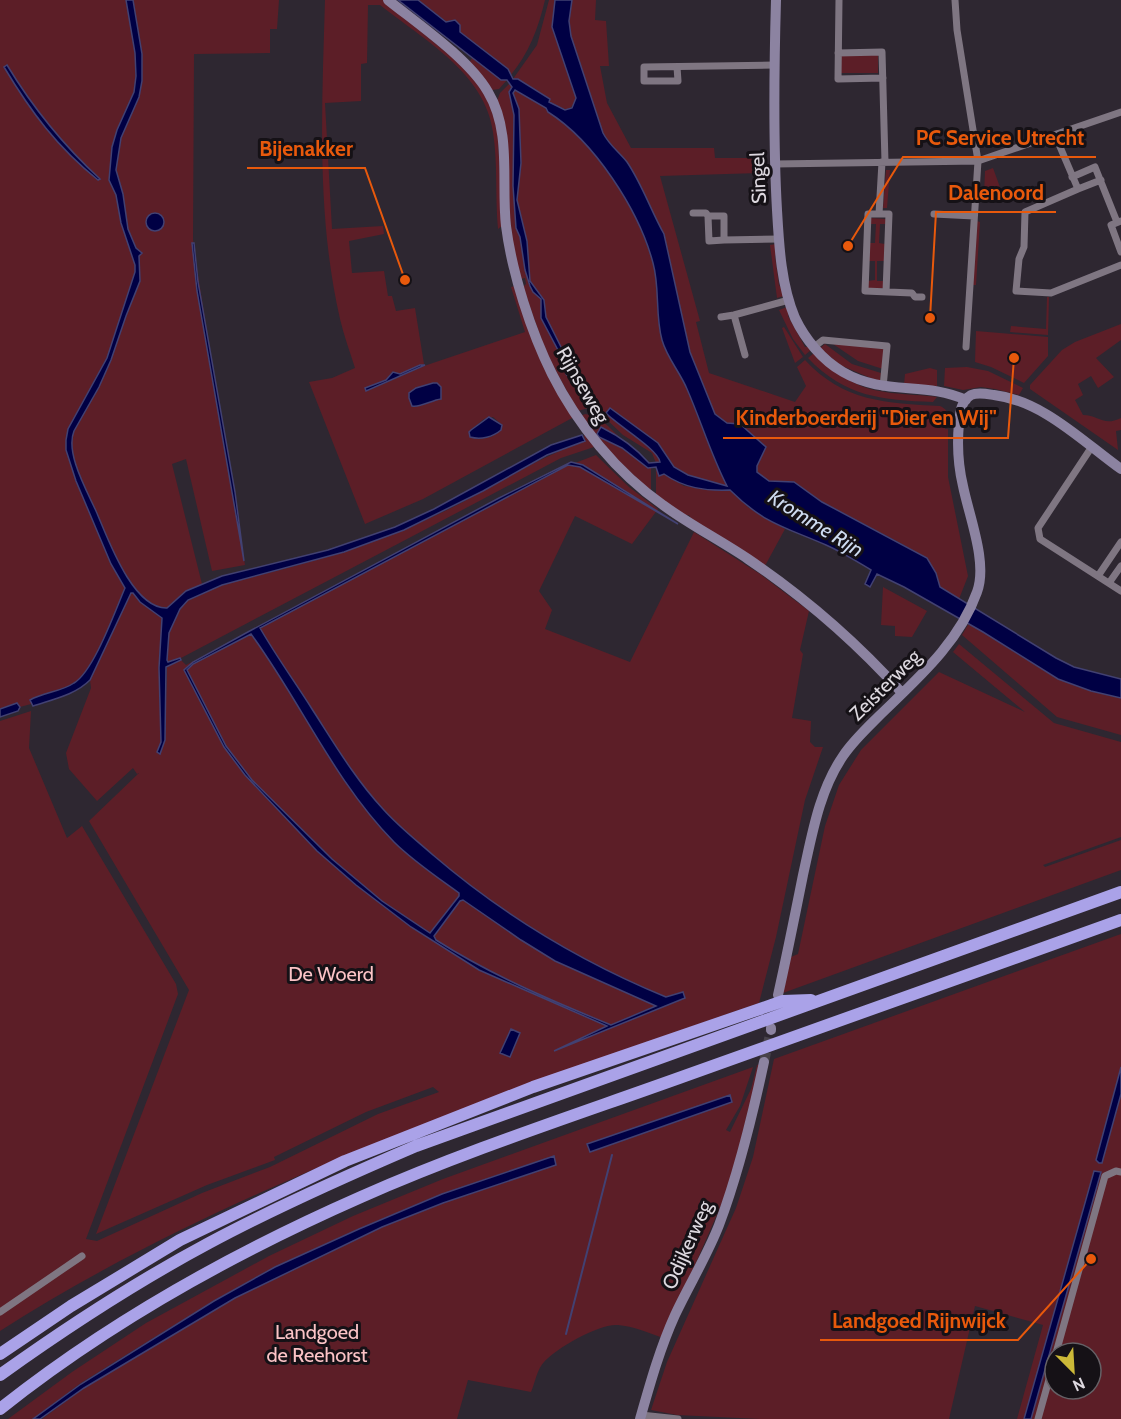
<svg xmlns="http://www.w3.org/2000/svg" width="1121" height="1419" viewBox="0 0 1121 1419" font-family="Cabin,sans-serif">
<rect width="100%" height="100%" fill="#2e2731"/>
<path fill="#5c1e27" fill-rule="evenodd" d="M 0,0 L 279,0 L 277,29 L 270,29 L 270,53 L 194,54 L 193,239 L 195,257 L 245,565 L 212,571 L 186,459 L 172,464 L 202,584 L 183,593 L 169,607 L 162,619 L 159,668 L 161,743 L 157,753 L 161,751 L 165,740 L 167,665 L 181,660 L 186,665 L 567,466 L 596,455 L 629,487 L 658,509 L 632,544 L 575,516 L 539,591 L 552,610 L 545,629 L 630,662 L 694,532 L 760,574 L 809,611 L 800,650 L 803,654 L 792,718 L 811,721 L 810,742 L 815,747 L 823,747 L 805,800 L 776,937 L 759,1003 C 592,1061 425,1119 264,1191 C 173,1232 84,1277 0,1331 L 0,721 L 31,711 L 29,748 L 67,838 L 82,826 L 176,984 L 178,994 L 86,1239 L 97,1241 L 202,1193 L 270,1167 L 378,1114 L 439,1092 L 433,1087 L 366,1112 L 274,1157 L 275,1160 L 207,1185 L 96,1234 L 189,990 L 89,821 L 139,773 L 137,774 L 133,768 L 97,801 L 69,769 L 66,753 L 91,688 L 90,680 L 131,593 L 124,585 L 125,588 C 115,611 95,670 75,683 C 63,691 45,694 31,699 L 31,704 L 20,707 L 17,703 L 0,709 ZM 7,65 C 29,103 54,132 82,164 C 71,153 59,142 48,130 C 31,111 18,89 5,67 Z
M 325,0 L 383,0 L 470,72 L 484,91 L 497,124 L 503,225 L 498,229 C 495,197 498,164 493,132 C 485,73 424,40 380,5 L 368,5 L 367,63 L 361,64 L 361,101 L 325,103 L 332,229 L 383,226 L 384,234 L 349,241 L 352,273 L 384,271 L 388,296 L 392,296 L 396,311 L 415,308 L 424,364 L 400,374 L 392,372 L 386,380 L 366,388 L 367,391 L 424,366 L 525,332 L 511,287 L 515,286 L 574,417 L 423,499 L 365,524 L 309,382 L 332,378 L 355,368 C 350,352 344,336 340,319 C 316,214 322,107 325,0 ZM 437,383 L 441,387 L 440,399 L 425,402 L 409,393 L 416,388 ZM 493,417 L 501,424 L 502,429 L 491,437 L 481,437 L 471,430 L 484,419 Z
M 418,0 L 545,0 C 538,29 529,53 510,76 L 508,69 L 460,32 L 460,25 L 451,20 L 447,22 Z
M 549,0 L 555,0 L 552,27 L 576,98 L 574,104 L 568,110 L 551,104 L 513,79 L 537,45 Z
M 572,0 L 596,0 L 595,20 L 606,21 L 609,66 L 600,66 L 607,103 L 631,148 L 714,148 L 715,158 L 760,158 L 760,173 L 660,176 L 700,321 L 696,322 L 709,373 L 795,402 L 806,386 L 797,367 L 805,360 C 844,402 886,403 940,406 C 946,409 948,411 948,418 L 945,418 L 945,429 L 948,429 L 948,477 L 968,576 L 959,599 L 940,587 L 936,573 L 904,545 L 822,502 L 797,484 L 769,481 L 760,475 L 756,469 L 766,447 L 740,424 L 727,423 L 715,414 L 690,352 L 664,234 C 651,211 642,184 627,162 C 619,152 609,145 603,133 L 571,36 L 569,21 Z
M 840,54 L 878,54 L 878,73 L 840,73 Z
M 472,58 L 501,80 L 507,80 L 499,89 L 492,90 L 469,63 Z
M 510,83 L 512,87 L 509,90 L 511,98 L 511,91 L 516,89 L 547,108 L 549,112 L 566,123 L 578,133 L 621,190 L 637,219 L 653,262 L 668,354 L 685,384 L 713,456 L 728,487 L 719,486 L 719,488 L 653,466 L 656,463 L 652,453 L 623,435 L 602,415 L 588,408 L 578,411 L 547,355 L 523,287 L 526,284 L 525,278 L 521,279 L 513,249 L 497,101 L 500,93 Z
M 993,168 L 1001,190 L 1001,198 L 984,196 L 985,171 Z
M 886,170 L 890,170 L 887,208 L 883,208 Z
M 870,218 L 886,219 L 886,224 L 880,224 L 879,243 L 885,244 L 885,261 L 877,261 L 877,281 L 884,281 L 884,288 L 868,288 L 868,281 L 875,280 L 875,261 L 869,261 L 869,243 L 875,243 L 876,224 L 870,224 Z
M 977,221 L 980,222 L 976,285 L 973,285 Z
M 776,244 L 777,253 L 775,256 L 779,285 L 782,289 L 784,296 L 777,298 L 770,245 Z
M 1047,297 L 1049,297 L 1048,335 L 1010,332 L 1011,326 L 1046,329 Z
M 787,307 L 789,313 L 788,316 L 805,347 L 809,347 L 811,350 L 805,355 L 793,339 L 779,310 Z
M 1121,324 L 1121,340 L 1096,358 L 1114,377 L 1098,388 L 1091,376 L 1078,384 L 1083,395 L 1075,400 L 1083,415 C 1099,415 1103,427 1121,418 L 1121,430 L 1116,431 L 1118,450 L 1030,389 L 1030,385 L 1062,350 L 1075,342 Z
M 784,327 L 803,357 L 795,363 L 782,328 Z
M 976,331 L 1048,337 L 1048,356 L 1024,383 L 991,367 L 975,362 Z
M 825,344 L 852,364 L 881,373 L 880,382 L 840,365 L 820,348 Z
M 833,344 L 884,348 L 883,369 L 858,361 Z
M 814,353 C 825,362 836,372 848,379 C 873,396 908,393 937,397 L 933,402 C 882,400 845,397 808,358 Z
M 967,367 L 988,371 L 1023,388 L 1019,395 L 995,389 L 981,387 L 963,390 L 944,386 L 945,368 Z
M 930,368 L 937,370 L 937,386 L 904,385 L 905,374 Z
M 585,414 C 599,415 610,428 619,437 L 602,428 L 599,437 L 622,448 L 645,466 L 651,467 L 651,490 L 649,490 L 612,454 L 581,416 Z
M 585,433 L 594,447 L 561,458 L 181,658 L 168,662 L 166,660 C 167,641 169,615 186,602 C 206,585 251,577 276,571 C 335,555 392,537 447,510 C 493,487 536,458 585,441 L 584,436 Z
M 656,467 L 659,476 L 664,474 L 684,486 L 730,490 L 749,508 L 785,529 L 766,564 L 764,566 L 727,540 L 722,539 L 690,520 L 690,516 L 688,515 L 686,516 L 656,496 Z
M 883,587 L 927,611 L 912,637 L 895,636 L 895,626 L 881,625 Z
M 969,623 L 1058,679 L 1091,691 L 1121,698 L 1121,735 L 1057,717 L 962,635 Z
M 959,644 L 1054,723 L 1121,742 L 1121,837 L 1043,865 L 1045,867 L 1121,840 L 1121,870 L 783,993 L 791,957 L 798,954 L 825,826 L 839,785 L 861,750 L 939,672 L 1025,712 L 953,652 Z
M 1121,934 L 1121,1067 L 1097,1157 L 1103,1159 L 1121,1095 L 1121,1419 L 1017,1419 L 1043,1325 L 975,1306 L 949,1419 L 760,1419 L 677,1415 L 651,1410 L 667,1362 L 736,1208 L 753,1157 L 774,1059 ZM 1055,1353 L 1091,1353 L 1091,1389 L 1055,1389 Z
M 760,1064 L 729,1187 L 663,1338 C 649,1333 633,1326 618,1325 C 600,1323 556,1348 544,1362 C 537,1369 535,1383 531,1392 L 468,1380 L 457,1419 L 42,1419 L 84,1388 L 235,1298 L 382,1227 L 443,1203 L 556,1165 L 554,1156 L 442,1194 L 359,1229 L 275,1267 L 214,1301 L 155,1337 L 81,1383 L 33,1419 L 8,1419 L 72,1372 L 146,1323 L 269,1256 L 353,1216 L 443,1179 L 753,1067 L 740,1106 L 726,1130 L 730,1132 L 751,1089 L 757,1065 ZM 732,1102 L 590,1152 L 587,1145 Z"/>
<path fill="#004" stroke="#424172" stroke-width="1.5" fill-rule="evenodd" d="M 126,0 L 133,0 L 142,54 L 142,81 L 139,97 L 121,138 L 116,170 L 123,194 L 128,229 L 136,248 L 142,253 L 139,256 L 140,281 L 126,316 L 111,360 L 99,387 L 74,431 C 65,453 87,491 96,511 C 107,536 132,609 167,608 L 186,591 L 222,576 L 328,550 L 395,527 L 434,509 L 551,445 L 582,435 L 585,441 L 547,455 L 483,491 L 404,530 L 344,552 L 222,585 L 188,600 L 180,609 L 169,633 L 167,660 L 168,662 L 180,658 L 181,660 L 166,667 L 165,740 L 160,754 L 157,752 L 161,742 L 159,668 L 162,618 L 140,602 L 133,593 L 131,593 L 90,680 C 75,695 54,699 33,706 L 30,700 C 44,692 61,692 74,683 C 94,671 115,611 125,588 L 111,564 L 76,481 L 66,450 L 66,440 L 68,429 L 107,358 L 135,272 L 135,265 L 121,223 L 116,195 L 109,180 L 112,147 L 117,130 L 134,92 L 136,76 L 135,53 Z
M 398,0 L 418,0 L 446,22 L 455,20 L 460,25 L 460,32 L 508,69 L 513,79 L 518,79 L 550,99 L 549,102 L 565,110 L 572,108 L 576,98 L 552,27 L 555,0 L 572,0 L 569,21 L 571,36 L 603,133 C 609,145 619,152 627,162 C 642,184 651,211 664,234 L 690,352 L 715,414 L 727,423 L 740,424 L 766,447 L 757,466 L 757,472 L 769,481 L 794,482 L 822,502 L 927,558 L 936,573 L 940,587 L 1056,658 L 1074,667 L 1121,679 L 1121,698 L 1091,691 L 1058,679 L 983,632 L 904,587 L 877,574 L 870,587 L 865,584 L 871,570 C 856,561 842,552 826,545 C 785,527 764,524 730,490 C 705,491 684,488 664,474 L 659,476 L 656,467 L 648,468 L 622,448 L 599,437 L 597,434 L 601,427 C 619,436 636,448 649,463 L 660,462 C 658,449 617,425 606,413 L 610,408 L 658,443 L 674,467 L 688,475 L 727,486 C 711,455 701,421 687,389 C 680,372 667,358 662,340 C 655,315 660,288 653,263 C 639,210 594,141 548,112 L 546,108 L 515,90 L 513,93 L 519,109 L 521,163 L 517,200 L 527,241 L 530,281 L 544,300 L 546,317 L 563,351 L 564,367 L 572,378 L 584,383 L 591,394 L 588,395 L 580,385 L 574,382 L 566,374 L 559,352 L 541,318 L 541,299 L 533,292 L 530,286 L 525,270 L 520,237 L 516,228 L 513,186 L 514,115 L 509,92 L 512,87 L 507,80 L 501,80 Z
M 7,65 C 33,108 63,145 100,179 L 98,180 C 57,147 31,112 4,67 Z
M146 222a9 9 0 1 1 18 0a9 9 0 1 1-18 0Z
M 192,243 L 194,243 L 198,282 L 235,492 L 244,561 L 197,291 Z
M 420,365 L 425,365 L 366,391 L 365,388 L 386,380 L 393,372 L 400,374 Z
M 433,383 L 437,383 L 441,387 L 441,399 C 432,400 420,408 412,406 L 409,398 L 409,393 L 416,388 Z
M 489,417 L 502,425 L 501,430 C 493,437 481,440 470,437 L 469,432 L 471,430 Z
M 571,462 L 583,465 L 678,524 L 580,467 L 568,465 L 260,628 C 276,656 295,682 312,709 C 334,743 355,779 383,809 C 398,826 416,840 433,855 C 503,915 581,962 666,997 L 683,992 L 685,998 L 554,1051 L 607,1026 L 479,970 L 411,927 L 356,885 L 317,851 L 245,775 L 224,747 L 184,670 L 193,662 L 246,633 L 499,498 ZM 251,634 C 301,702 334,781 394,842 C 413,861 437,877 459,893 L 459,896 L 430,933 L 382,901 L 332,859 L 252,780 L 226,746 L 187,670 L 193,664 ZM 463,900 L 521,940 L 555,961 L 656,1006 L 611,1025 C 550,1000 491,975 436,940 L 434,936 L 460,901 Z
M 17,703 L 20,707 L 18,711 L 0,717 L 0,709 Z
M 511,1029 L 520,1033 L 510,1057 L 500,1053 Z
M 1121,1067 L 1121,1094 L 1102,1163 L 1099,1163 L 1096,1160 Z
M 730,1095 L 732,1102 L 590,1152 L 587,1144 Z
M 554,1156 L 556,1165 L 443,1203 L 382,1227 L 235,1298 L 84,1388 L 40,1419 L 33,1419 L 81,1384 L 214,1301 L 275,1267 L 359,1229 L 442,1194 Z
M 1094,1171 L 1101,1172 L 1031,1419 L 1024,1419 Z"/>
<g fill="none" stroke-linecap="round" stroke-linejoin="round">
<path stroke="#424172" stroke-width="2" d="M 566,1334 L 612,1155"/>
<path stroke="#48424b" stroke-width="10" stroke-dasharray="10 5" stroke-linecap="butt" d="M 764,1062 L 771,1030"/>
<path stroke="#7f7682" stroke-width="7" d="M 839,0 L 838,79 L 883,78
M 955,0 L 957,30 L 978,161 L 966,347
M 838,53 L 882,52 L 885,162
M 677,67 L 678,81 L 644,81 L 644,67 L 774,65
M 1055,135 L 1078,189 L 1101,180
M 775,164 L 978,161 L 1121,112
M 1072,177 L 1095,167 L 1117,222
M 1078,189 L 1025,212 L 1024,247 L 1019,259 L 1016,291 L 1051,293 L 1121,265
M 693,213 L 706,213 L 708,216
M 879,214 L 882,162
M 934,214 L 974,216
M 1121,221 L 1111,225 L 1121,252
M 724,240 L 709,241 L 708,216 L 724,216 L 724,240 L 779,239
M 886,292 L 889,214 L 868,214 L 865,291 L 912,293 L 915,297 L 922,297
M 721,317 L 734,315
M 814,347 L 823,340 L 887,346 L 883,387
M 745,355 L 734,315 L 789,300
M 1091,448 L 1038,528 L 1040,539 L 1121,591
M 1098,576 L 1121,542
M 1109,583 L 1121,566
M 0,1312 L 82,1256
M 1056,1353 L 1105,1176 L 1116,1171 L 1121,1172
M 641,1415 L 678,1419
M 1038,1419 L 1055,1358"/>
<path stroke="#8c83a1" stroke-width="10" d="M 388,0 C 418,24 469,59 488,92 C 512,132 501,182 506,226 C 512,273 531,332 552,374 C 577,424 617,473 663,505 C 690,525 720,540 748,559 C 804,597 857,643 902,693
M 776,0 C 774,70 773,140 777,210 C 779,245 781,285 795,318 C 805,339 822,360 843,372 C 884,396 925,381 966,400
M 778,995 C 787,955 795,915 803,875 C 812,835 819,791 843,756 C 853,741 867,728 879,716 C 917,679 959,643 977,592 C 988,563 969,516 963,486 C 958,465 957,444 959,423 C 960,412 961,401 971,395 C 978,392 987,394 994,395 C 1043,401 1082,441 1121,469
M 771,1030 L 771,1028
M 640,1419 C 650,1384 660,1348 675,1315 C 689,1285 707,1256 719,1225 C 739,1172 752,1118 764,1062"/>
<path stroke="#aaa2e8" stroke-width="12" d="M 0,1354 L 71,1306 L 180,1240 L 345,1161 L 533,1087 L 783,1001 L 811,1000
M 0,1375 C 67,1327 136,1282 209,1243 C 276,1207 346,1176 416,1146 L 1121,892
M 0,1409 C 108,1323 236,1252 361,1197 C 465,1151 573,1116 679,1078 C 827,1026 974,972 1121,920"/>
</g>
<g text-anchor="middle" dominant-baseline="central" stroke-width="6" stroke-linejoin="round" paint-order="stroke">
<g font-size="20" fill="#ddd8df" stroke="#151116">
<text transform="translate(758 178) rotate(-92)">Singel</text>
<text transform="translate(583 385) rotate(60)">Rijnseweg</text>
<text transform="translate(885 685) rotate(-45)">Zeisterweg</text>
<text transform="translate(687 1245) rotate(-66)">Odijkerweg</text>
</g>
<g font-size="20" fill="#fbc3c6" stroke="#151116">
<text x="331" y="974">De Woerd</text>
<text x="317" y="1332">Landgoed<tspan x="317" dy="23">de Reehorst</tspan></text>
</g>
<g font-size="21" font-style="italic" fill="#cedbf0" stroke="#151116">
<text transform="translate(816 523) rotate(32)">Kromme Rijn</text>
</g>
</g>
<path fill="none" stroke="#e8590c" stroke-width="2" d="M848 246L903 157H1096M405 280L365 168H247M930 318L936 212H1056M1014 358L1008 438H723M1091 1259L1018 1340H820"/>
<g fill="#e8590c" stroke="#151116" stroke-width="2">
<circle cx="848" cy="246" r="6"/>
<circle cx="405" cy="280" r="6"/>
<circle cx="930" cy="318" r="6"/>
<circle cx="1014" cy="358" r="6"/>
<circle cx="1091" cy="1259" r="6"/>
</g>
<g font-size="21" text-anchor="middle" font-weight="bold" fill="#e8590c" stroke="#151116" stroke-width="6" stroke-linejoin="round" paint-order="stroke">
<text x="1000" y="145">PC Service Utrecht</text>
<text x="306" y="156">Bijenakker</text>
<text x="996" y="200">Dalenoord</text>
<text x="866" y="425">Kinderboerderij "Dier en Wij"</text>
<text x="919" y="1328">Landgoed Rijnwijck</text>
</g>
<g transform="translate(1073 1371) rotate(156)"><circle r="28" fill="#151116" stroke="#656166" stroke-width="1.5"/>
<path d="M0-4.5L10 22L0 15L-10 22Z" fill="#ccb938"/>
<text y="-9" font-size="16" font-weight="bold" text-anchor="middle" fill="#ddd8df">N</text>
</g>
</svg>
